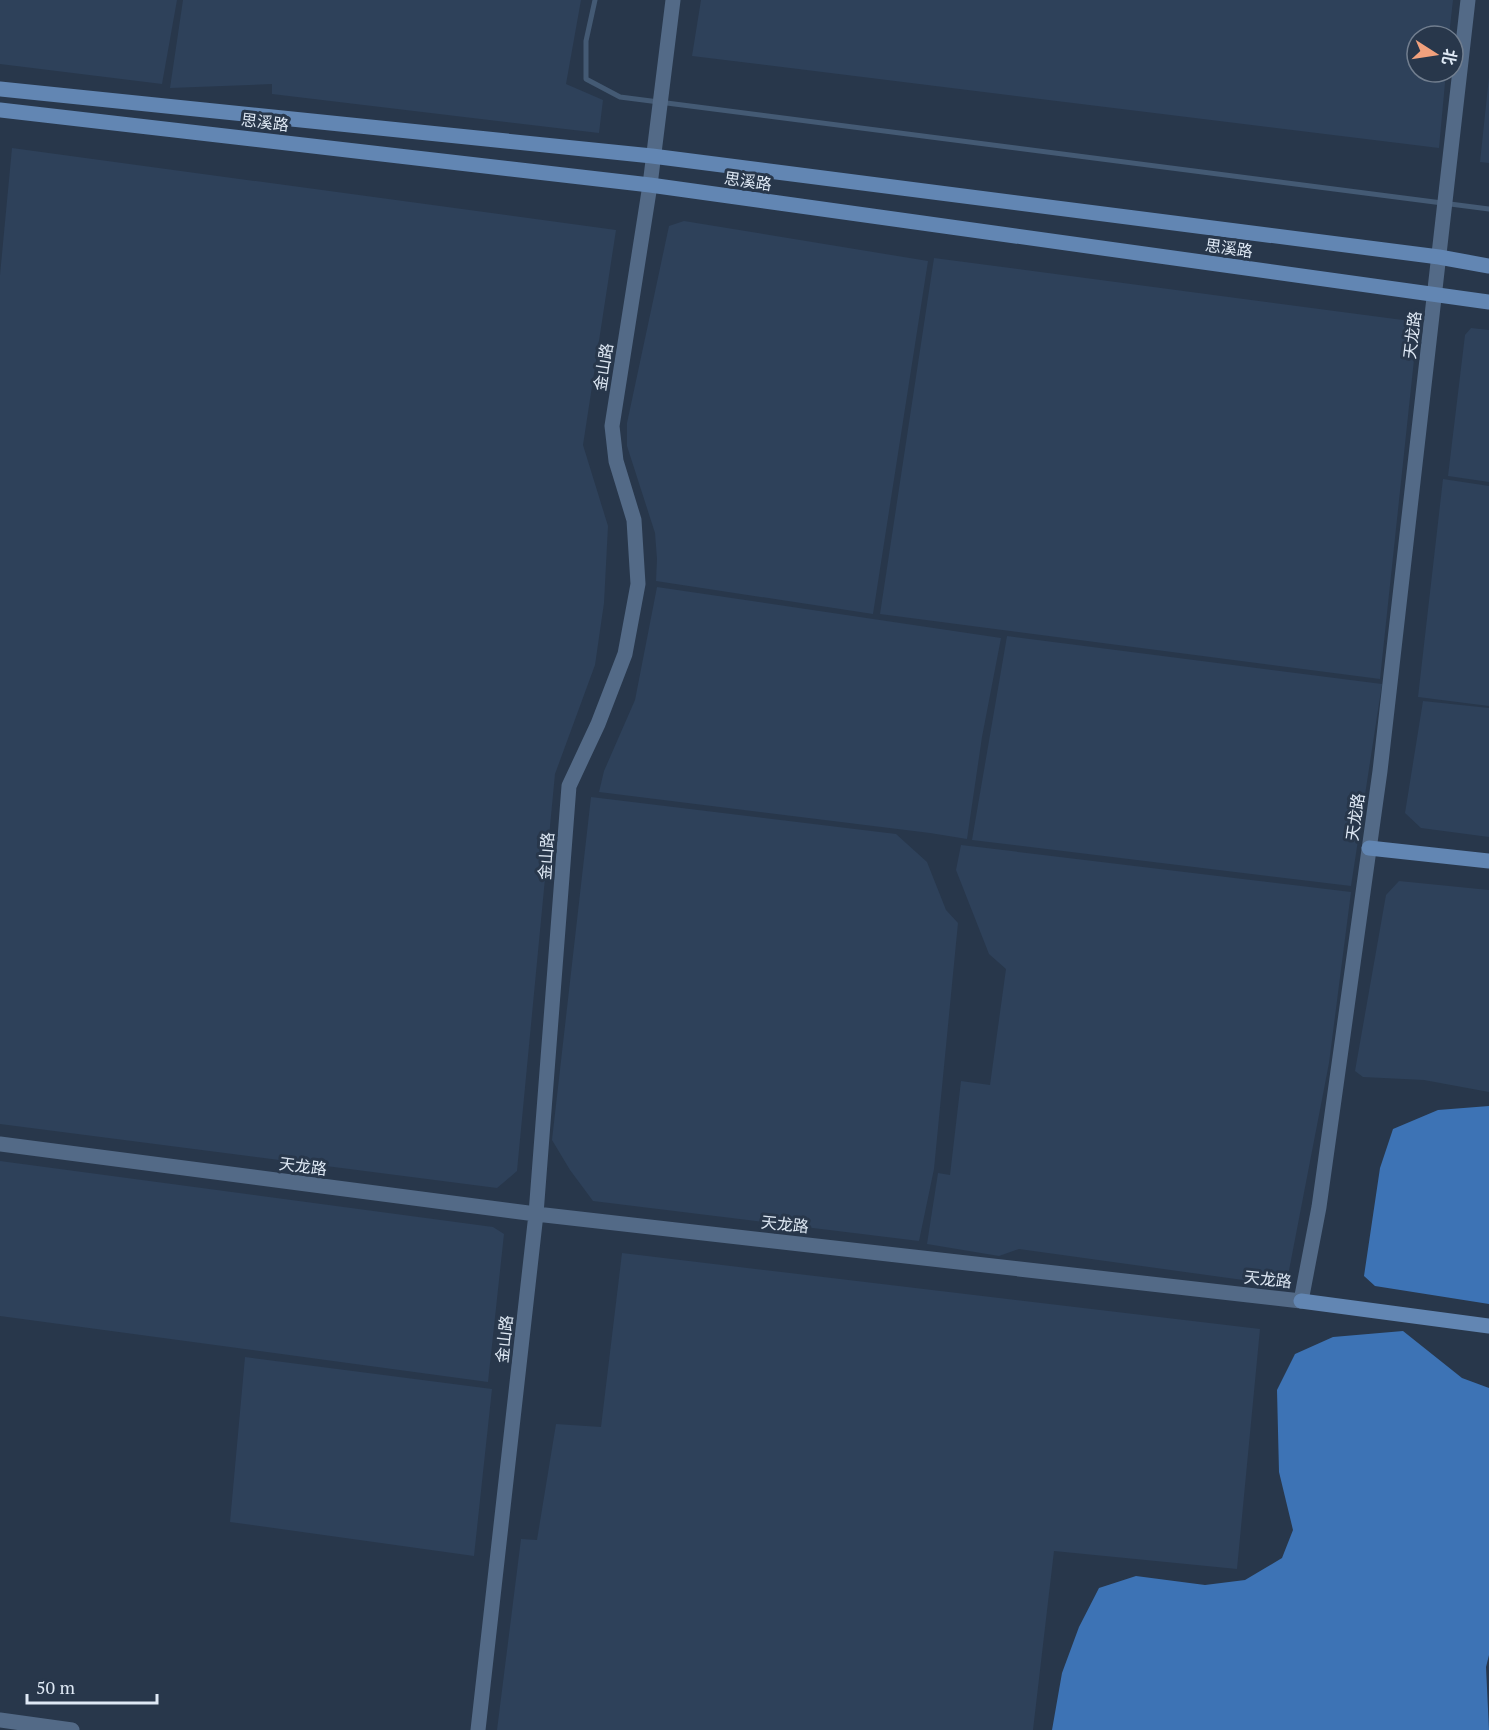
<svg xmlns="http://www.w3.org/2000/svg" width="1489" height="1730" viewBox="0 0 1489 1730" font-family="'PT Serif','Noto Sans SC',serif">
<rect width="100%" height="100%" fill="#28374b"/>
<path fill="#2e415a" d="M 0,0 L 177,0 L 162,84 L 0,64 Z
M 183,0 L 581,0 L 566,84 L 603,100 L 599,133 L 272,94 L 272,84 L 170,88 Z
M 701,0 L 1453,0 L 1449,36 L 1417,36 L 1417,72 L 1446,72 L 1439,148 L 692,56 Z
M 1489,77 L 1489,163 L 1480,162 Z
M 12,148 L 616,230 L 583,445 L 608,526 L 604,603 L 595,665 L 555,774 L 517,1171 L 497,1188 L 0,1124 L 0,275 Z
M 684,221 L 928,261 L 873,614 L 656,581 L 657,559 L 655,533 L 627,446 L 627,423 L 669,226 Z
M 934,258 L 1418,322 L 1380,679 L 880,614 Z
M 1471,328 L 1489,330 L 1489,482 L 1448,476 L 1465,335 Z
M 1443,479 L 1489,486 L 1489,706 L 1418,697 Z
M 657,587 L 1001,638 L 982,737 L 967,839 L 930,833 L 599,792 L 604,771 L 635,700 Z
M 1007,636 L 1382,684 L 1351,886 L 972,840 Z
M 1423,701 L 1489,708 L 1489,837 L 1421,828 L 1405,813 Z
M 591,797 L 896,834 L 927,862 L 946,910 L 958,923 L 934,1169 L 919,1241 L 593,1201 L 570,1170 L 552,1140 Z
M 961,845 L 1351,892 L 1329,1063 L 1286,1286 L 1019,1249 L 999,1256 L 927,1244 L 938,1173 L 950,1175 L 961,1081 L 990,1085 L 1006,969 L 989,954 L 956,870 Z
M 1399,881 L 1489,890 L 1489,1092 L 1424,1080 L 1363,1077 L 1355,1071 L 1386,895 Z
M 0,1161 L 493,1227 L 504,1234 L 488,1382 L 0,1316 Z
M 622,1253 L 1260,1329 L 1237,1569 L 1054,1551 L 1033,1730 L 497,1730 L 521,1539 L 537,1540 L 556,1424 L 601,1427 Z
M 245,1357 L 492,1389 L 474,1556 L 230,1522 Z"/>
<path fill="#3d73b5" d="M 1489,1106 L 1489,1304 L 1375,1286 L 1364,1276 L 1380,1168 L 1393,1129 L 1438,1110 Z
M 1403,1331 L 1462,1378 L 1489,1388 L 1489,1655 L 1486,1667 L 1489,1730 L 1052,1730 L 1062,1673 L 1079,1627 L 1099,1588 L 1136,1576 L 1205,1585 L 1245,1580 L 1282,1558 L 1293,1530 L 1279,1472 L 1277,1390 L 1295,1354 L 1333,1337 Z"/>
<g fill="none" stroke-linecap="round" stroke-linejoin="round">
<path stroke="#445a74" stroke-width="5" d="M 595,0 L 586,41 L 586,79 L 620,97 L 1489,209"/>
<path stroke="#536a87" stroke-width="15" d="M 0,1144 L 536,1214 L 1301,1301 L 1319,1207 L 1380,771 L 1468,0
M 0,1720 L 72,1730
M 478,1730 L 536,1214 L 569,786 L 598,724 L 625,654 L 638,584 L 634,520 L 616,461 L 612,426 L 650,185 L 673,0"/>
<path stroke="#6286b3" stroke-width="15" d="M 0,89 L 652,156 L 1439,257 L 1489,266
M 0,110 L 650,185 L 1489,302
M 1369,848 L 1489,861
M 1301,1301 L 1489,1326"/>
</g>
<g text-anchor="middle" dominant-baseline="central" stroke-width="6" stroke-linejoin="round" paint-order="stroke">
<g font-size="16" fill="#dee8f4" stroke="#28374b">
<text transform="translate(265 122) rotate(7)">思溪路</text>
<text transform="translate(748 181) rotate(8)">思溪路</text>
<text transform="translate(1229 248) rotate(8)">思溪路</text>
<text transform="translate(1412 335) rotate(-83)">天龙路</text>
<text transform="translate(603 367) rotate(-81)">金山路</text>
<text transform="translate(1355 817) rotate(-82)">天龙路</text>
<text transform="translate(546 856) rotate(-86)">金山路</text>
<text transform="translate(303 1166) rotate(7)">天龙路</text>
<text transform="translate(785 1224) rotate(6)">天龙路</text>
<text transform="translate(1268 1279) rotate(6)">天龙路</text>
<text transform="translate(504 1339) rotate(-84)">金山路</text>
</g>
</g>
<g transform="translate(1435 54) rotate(102)"><circle r="28" fill="#28374b" stroke="#717e8f" stroke-width="1.5"/>
<path d="M0-4.5L10 22L0 15L-10 22Z" fill="#f1a17d"/>
<text y="-9" font-size="16" font-weight="bold" text-anchor="middle" fill="#dee8f4">北</text>
</g>
<path d="M27 1694v9h130v-9" fill="none" stroke="#dee8f4" stroke-width="3"/>
<text x="36" y="1694" font-size="18" fill="#dee8f4" stroke="#28374b" stroke-width="4.5" paint-order="stroke">50 m</text>
</svg>
